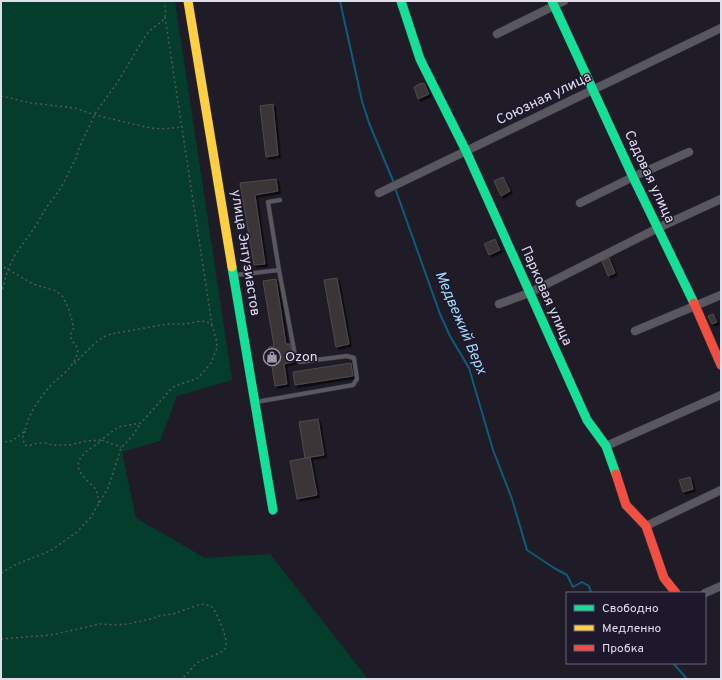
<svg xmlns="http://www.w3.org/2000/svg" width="722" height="680" viewBox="0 0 722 680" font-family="Overpass,sans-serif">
<defs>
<filter id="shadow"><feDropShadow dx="2.5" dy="2.5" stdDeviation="0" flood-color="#0009"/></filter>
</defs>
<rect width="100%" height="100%" fill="#1f1c28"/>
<path fill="#053d2c" d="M 1,1 L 175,1 L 232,380 L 177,396 L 160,441 L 122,452 L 136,518 L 205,558 L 270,554 L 368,679 L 1,679 Z"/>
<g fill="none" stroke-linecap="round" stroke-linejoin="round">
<path stroke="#0f5b7b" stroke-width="2" d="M 340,1 L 362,101 L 369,123 L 394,183
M 395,188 L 440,314 L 450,336 L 469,368 L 493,450 L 512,499 L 527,550 L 554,568 L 567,575 L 573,587 L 582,582 L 589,586 L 591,593
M 673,663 L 687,679"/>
</g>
<path fill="#3a3638" stroke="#4f4a4d" filter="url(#shadow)" d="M 421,83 L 422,84 L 424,83 L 429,94 L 418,99 L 414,87 Z
M 273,104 L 278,155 L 266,157 L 260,106 Z
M 503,177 L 510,191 L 501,196 L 494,181 Z
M 276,179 L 278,191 L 255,195 L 265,264 L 254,265 L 240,183 Z
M 495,239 L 500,250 L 489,255 L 484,244 Z
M 609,258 L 615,273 L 608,276 L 602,261 Z
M 337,278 L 349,344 L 336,347 L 324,280 Z
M 276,279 L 286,344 L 290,344 L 293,362 L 284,364 L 287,384 L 275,386 L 269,347 L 274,346 L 263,281 Z
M 713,314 L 717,322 L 712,324 L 708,316 Z
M 351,363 L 353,376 L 295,385 L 293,372 Z
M 318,419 L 324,455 L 305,458 L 299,422 Z
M 310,457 L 317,495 L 297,499 L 290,461 Z
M 690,477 L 693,489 L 683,492 L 679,480 Z"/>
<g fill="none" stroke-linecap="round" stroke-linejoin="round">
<g stroke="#383740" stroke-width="5">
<path id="lane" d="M 279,270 L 268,202 L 280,200
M 236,275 L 279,270 L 295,355 L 300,362 L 347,356 L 354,358 L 357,379 L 353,385 L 256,402"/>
</g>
<g stroke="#383740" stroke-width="9">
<path id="street" d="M 497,34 L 564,1
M 379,193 L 721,28
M 580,203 L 633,177 L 689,152
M 499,304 L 529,293 L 658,228 L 721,199
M 635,331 L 721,295
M 606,446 L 721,395
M 646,526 L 721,490
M 705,593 L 721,586"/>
</g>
<g stroke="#383740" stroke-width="10">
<path id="fast" d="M 401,1 L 420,59 L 466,151 L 587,420 L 606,446 L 616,474
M 552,1 L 633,177 L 694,303
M 232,267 L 273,510"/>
</g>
<g stroke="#383740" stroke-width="10">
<path id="slow" d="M 188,1 L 232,267"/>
</g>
<g stroke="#383740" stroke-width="10">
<path id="jam" d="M 694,303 L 721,365
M 616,474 L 626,505 L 646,526 L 664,578 L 676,593"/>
</g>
<path stroke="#58565f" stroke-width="1.5" stroke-dasharray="2 3" stroke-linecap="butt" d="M 165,17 L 212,325
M 1,96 L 31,103 L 75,108 L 95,115 L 150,128 L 162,129 L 183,127
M 1,263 L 4,267 L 33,284 L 56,291 L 63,297 L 69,310 L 74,328 C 67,337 72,340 78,349 C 76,366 63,374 51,385 C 40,398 28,414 25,431 L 12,441 L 1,442
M 1,294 L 8,269 L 15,255 L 35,227 L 46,208 L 61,188 L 76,158 L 79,148 L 96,112 L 117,83 L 146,35 C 158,20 170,25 164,1
M 25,431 L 23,437 L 24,444 L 27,446 L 38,443 L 46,443 L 52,445 L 69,445 L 87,441 L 101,440 L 118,427 L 141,423 L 171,389 L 175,386 L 198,378 L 211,363 L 217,348 L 217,343 L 213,328 L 211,324 L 207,322 L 201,321 L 186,324 L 167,324 L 111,334 L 103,337 L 95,343 L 73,365
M 99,503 C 98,498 98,494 96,490 C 90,481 68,469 84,454 C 89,448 96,446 101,440 L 121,447
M 1,573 L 17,564 L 50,551 L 77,532 L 91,517 L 108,488 L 121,448 L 133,435 L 141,423
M 1,639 L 51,635 L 100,624 L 117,625 L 128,624 L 150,619 L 163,615 L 173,614 L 198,605 L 204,604 L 211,606 C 217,612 230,642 225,649 C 221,654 203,659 197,663 C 192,668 187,674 182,679"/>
<use href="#lane" stroke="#59575f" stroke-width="4"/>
<use href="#street" stroke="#59575f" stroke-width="8"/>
<use href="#fast" stroke="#16e098" stroke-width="9"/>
<use href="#slow" stroke="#ffcf43" stroke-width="9"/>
<use href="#jam" stroke="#f24e42" stroke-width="9"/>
</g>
<defs>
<g id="shop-ring" transform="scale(0.9)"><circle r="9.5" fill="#1d182c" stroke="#9d9aa7" stroke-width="1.5"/><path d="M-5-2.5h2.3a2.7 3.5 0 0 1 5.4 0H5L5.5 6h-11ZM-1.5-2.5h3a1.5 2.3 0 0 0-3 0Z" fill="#9d9aa7"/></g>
</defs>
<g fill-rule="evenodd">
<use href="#shop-ring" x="272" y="357"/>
</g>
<g text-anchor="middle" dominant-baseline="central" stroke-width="3" stroke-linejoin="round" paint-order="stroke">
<g font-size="14" fill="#e1deec" stroke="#1d182c">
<text transform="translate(544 99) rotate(-26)">Союзная улица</text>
<text transform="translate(649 177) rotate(65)">Садовая улица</text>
<text transform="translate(245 253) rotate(81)">улица Энтузиастов</text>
<text transform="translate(546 296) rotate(66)">Парковая улица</text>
</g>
<g font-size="14" fill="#e1deec" stroke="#1d182c" text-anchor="start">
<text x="285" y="357">Ozon</text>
</g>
<g font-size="15" font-style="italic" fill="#a1daf9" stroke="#1d182c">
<text transform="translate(460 323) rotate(67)">Медвежий Верх</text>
</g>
</g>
<rect width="722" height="680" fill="none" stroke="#e1deec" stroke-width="4"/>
<rect x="566" y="592" width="140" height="72" fill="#1d182c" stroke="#6b6779"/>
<rect x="574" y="605" width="20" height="6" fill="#16e098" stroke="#6b6779"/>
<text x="602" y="612" font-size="12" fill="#e1deec">Свободно</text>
<rect x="574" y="625" width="20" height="6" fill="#ffcf43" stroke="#6b6779"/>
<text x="602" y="632" font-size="12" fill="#e1deec">Медленно</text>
<rect x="574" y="645" width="20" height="6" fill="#f24e42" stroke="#6b6779"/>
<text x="602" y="652" font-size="12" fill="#e1deec">Пробка</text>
</svg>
